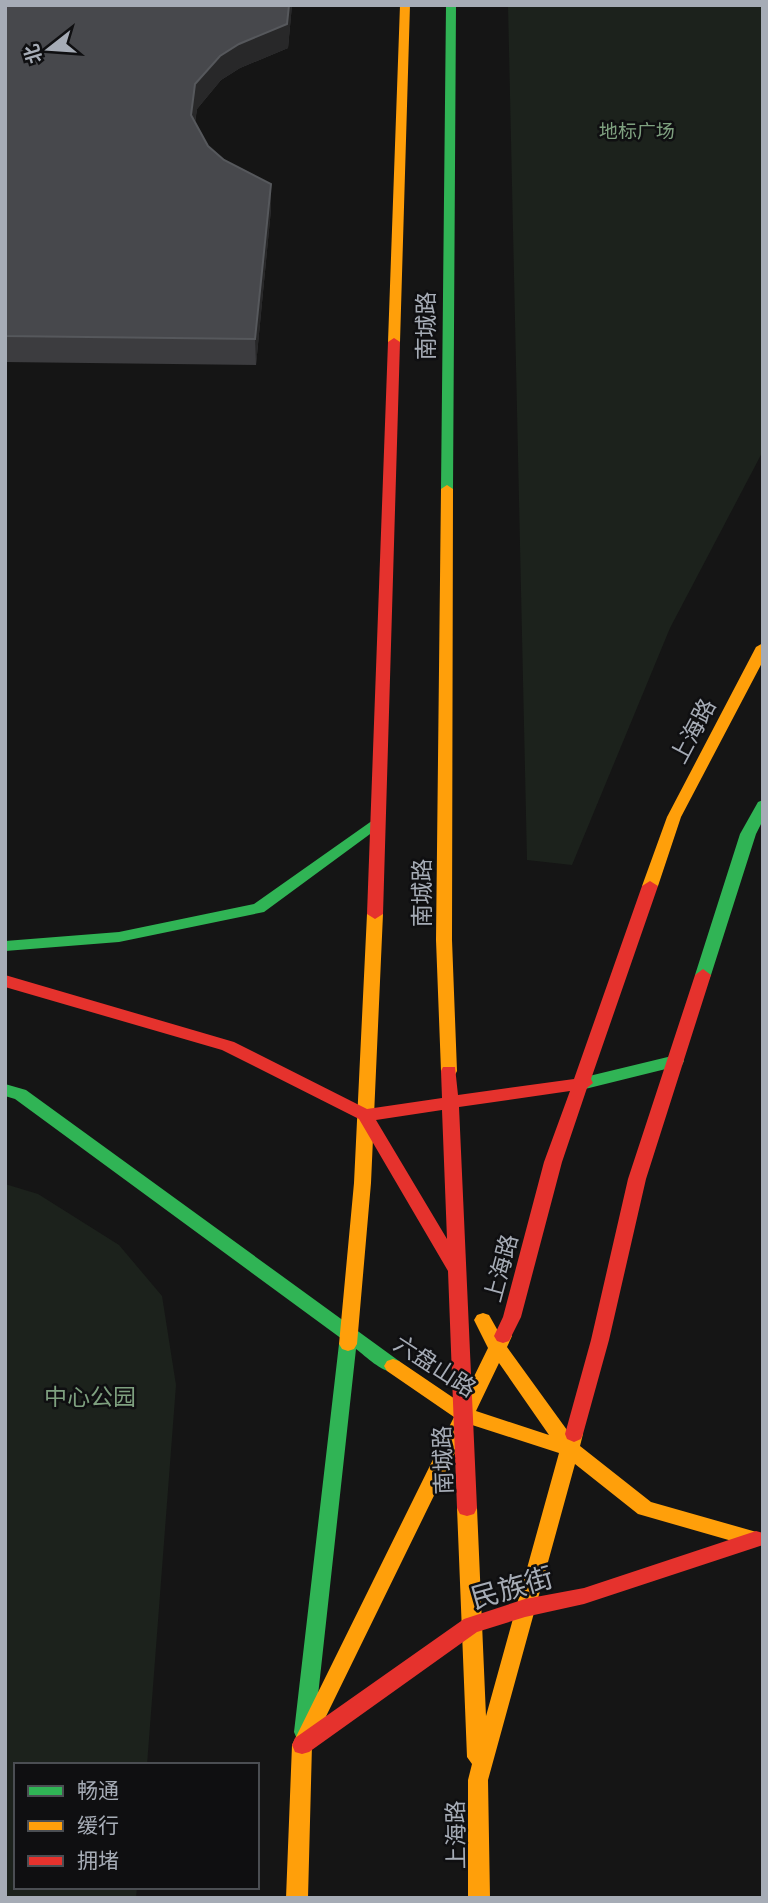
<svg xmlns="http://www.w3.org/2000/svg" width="768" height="1903" viewBox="0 0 768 1903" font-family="Poppins,'Noto Sans SC',sans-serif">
<rect width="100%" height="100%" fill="#151515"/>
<path fill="#1c221c" d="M 508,5 L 763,5 L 763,451 L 670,628 L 572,865 L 527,860 Z
M 5,1184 L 38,1194 L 119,1245 L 162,1296 L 176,1385 L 147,1765 L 16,1765 L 16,1887 L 137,1887 L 136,1898 L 5,1898 Z"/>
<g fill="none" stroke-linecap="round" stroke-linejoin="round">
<path fill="#30b455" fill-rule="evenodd" d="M 446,5 L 456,5 L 453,489 L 447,493 L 441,489 Z
M 763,800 L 763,820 L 756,834 L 711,975 L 709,979 L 697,979 L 695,975 L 740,834 L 758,802 Z
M 376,818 L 383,823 L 381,826 L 264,912 L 119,942 L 5,951 L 5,941 L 119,932 L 254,904 Z
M 676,1055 L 682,1057 L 684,1061 L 682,1065 L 585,1089 L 579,1087 L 577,1083 L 579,1079 L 585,1077 Z
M 5,1084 L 26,1090 L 399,1361 L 402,1366 L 399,1371 C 385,1376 368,1358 356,1349 L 314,1732 L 311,1739 L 304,1741 L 297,1739 L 294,1732 L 339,1344 L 342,1339 L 15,1099 L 5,1096 Z"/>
<path fill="#ff9f0a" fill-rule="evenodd" d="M 400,5 L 410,5 L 400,342 L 394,346 L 388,342 Z
M 447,485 L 453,489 L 452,940 L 457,1071 L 455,1075 L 443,1075 L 441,1071 L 436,940 L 441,489 Z
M 763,643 L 763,661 L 681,817 L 658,886 L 650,891 L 645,890 L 642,886 L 667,817 L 756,647 Z
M 375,909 L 383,914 L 371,1183 L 357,1344 L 354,1349 L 348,1351 L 342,1349 L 339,1344 L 354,1183 L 367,914 Z
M 483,1313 L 489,1315 L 498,1331 L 509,1331 L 512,1336 L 507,1347 L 567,1430 L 574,1426 L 581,1429 L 583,1434 L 580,1446 L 651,1502 L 753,1531 L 760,1533 L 763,1539 L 760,1545 L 753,1547 L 638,1514 L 575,1464 L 488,1780 L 490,1898 L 468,1898 L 468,1780 L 472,1764 L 467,1757 L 457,1508 L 460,1502 L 467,1500 L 474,1502 L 477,1508 L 486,1716 L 559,1453 L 469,1424 L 312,1745 L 308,1898 L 286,1898 L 292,1745 L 454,1417 L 387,1371 L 384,1366 L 387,1361 L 393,1359 L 399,1361 L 461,1403 L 488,1348 L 474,1320 L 477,1315 ZM 499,1363 L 549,1435 L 476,1411 Z"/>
<path fill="#e5322d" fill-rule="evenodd" d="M 394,338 L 400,342 L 383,914 L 375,919 L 367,914 L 388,342 Z
M 650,881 L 658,886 L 591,1079 L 593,1083 L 587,1088 L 562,1162 L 521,1317 L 509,1341 L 503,1343 L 497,1341 L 494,1336 L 503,1317 L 544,1162 L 570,1091 L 459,1107 L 477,1508 L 474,1514 L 467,1516 L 460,1514 L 457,1508 L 448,1271 L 359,1119 L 222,1050 L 5,987 L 5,975 L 234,1042 L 367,1109 L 442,1098 L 441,1071 L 443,1067 L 455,1067 L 458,1095 L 574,1079 L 642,886 ZM 442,1110 L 447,1239 L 376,1120 Z
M 703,969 L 711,975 L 646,1179 L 609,1340 L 583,1434 L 581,1439 L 574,1442 L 567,1439 L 565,1434 L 591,1340 L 628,1179 L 695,975 Z
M 756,1531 L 763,1533 L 763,1545 L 584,1604 L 525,1617 L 477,1632 L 309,1752 L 302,1754 L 295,1752 L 292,1745 L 295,1738 L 464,1619 L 525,1599 L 584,1588 Z"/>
</g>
<path fill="#3c3c3f" d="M 5,5 L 292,5 L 288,48 L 240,68 L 221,80 L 197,109 L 195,123 L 208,146 L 224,160 L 271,184 L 271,209 L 256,365 L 5,362 Z"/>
<path fill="#282829" d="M 289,5 L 292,5 L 288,48 L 240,68 L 221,80 L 197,109 L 192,140 L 191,115 L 195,84 L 220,56 Z
M 271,184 L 271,209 L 256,365 L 255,339 Z"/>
<path fill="#47484c" stroke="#56585c" stroke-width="2" d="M 5,5 L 289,5 L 287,24 L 239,44 L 220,56 L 195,84 L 191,115 L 208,146 L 224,160 L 271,184 L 255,339 L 5,336 Z"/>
<g text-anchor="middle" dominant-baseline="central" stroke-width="5" stroke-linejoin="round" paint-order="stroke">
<g font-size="19" fill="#7ea07f" stroke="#0f0f11">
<text x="637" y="131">地标广场</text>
</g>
<g font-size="23" fill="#a6acb6" stroke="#0f0f11">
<text transform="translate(426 326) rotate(-90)">南城路</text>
<text transform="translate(693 731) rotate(-62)">上海路</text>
<text transform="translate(422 893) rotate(-90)">南城路</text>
<text transform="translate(501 1268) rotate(-75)">上海路</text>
<text transform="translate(435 1366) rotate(33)">六盘山路</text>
<text transform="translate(443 1460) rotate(-92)">南城路</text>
<text transform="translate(456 1835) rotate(-91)">上海路</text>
</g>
<g font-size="23" fill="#7ea07f" stroke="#0f0f11">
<text x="90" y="1397">中心公园</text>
</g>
<g font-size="28" fill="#a6acb6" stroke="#0f0f11">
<text transform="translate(512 1588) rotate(-16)">民族街</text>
</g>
</g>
<rect width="768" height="1903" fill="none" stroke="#a6acb6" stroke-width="14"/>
<rect x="14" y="1763" width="245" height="126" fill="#0f0f11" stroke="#4b4e53" stroke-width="2"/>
<rect x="28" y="1786" width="35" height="10" fill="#30b455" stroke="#4b4e53" stroke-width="2"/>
<text x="77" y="1798" font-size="21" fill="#a6acb6">畅通</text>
<rect x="28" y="1821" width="35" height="10" fill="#ff9f0a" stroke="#4b4e53" stroke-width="2"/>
<text x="77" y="1833" font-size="21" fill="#a6acb6">缓行</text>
<rect x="28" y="1856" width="35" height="10" fill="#e5322d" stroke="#4b4e53" stroke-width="2"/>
<text x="77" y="1868" font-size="21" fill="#a6acb6">拥堵</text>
<g transform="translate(49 49) rotate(253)" stroke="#0f0f11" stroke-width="5" paint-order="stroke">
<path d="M0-5L12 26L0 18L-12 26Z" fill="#a6acb6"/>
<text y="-10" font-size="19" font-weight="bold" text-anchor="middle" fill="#a6acb6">北</text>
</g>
</svg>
